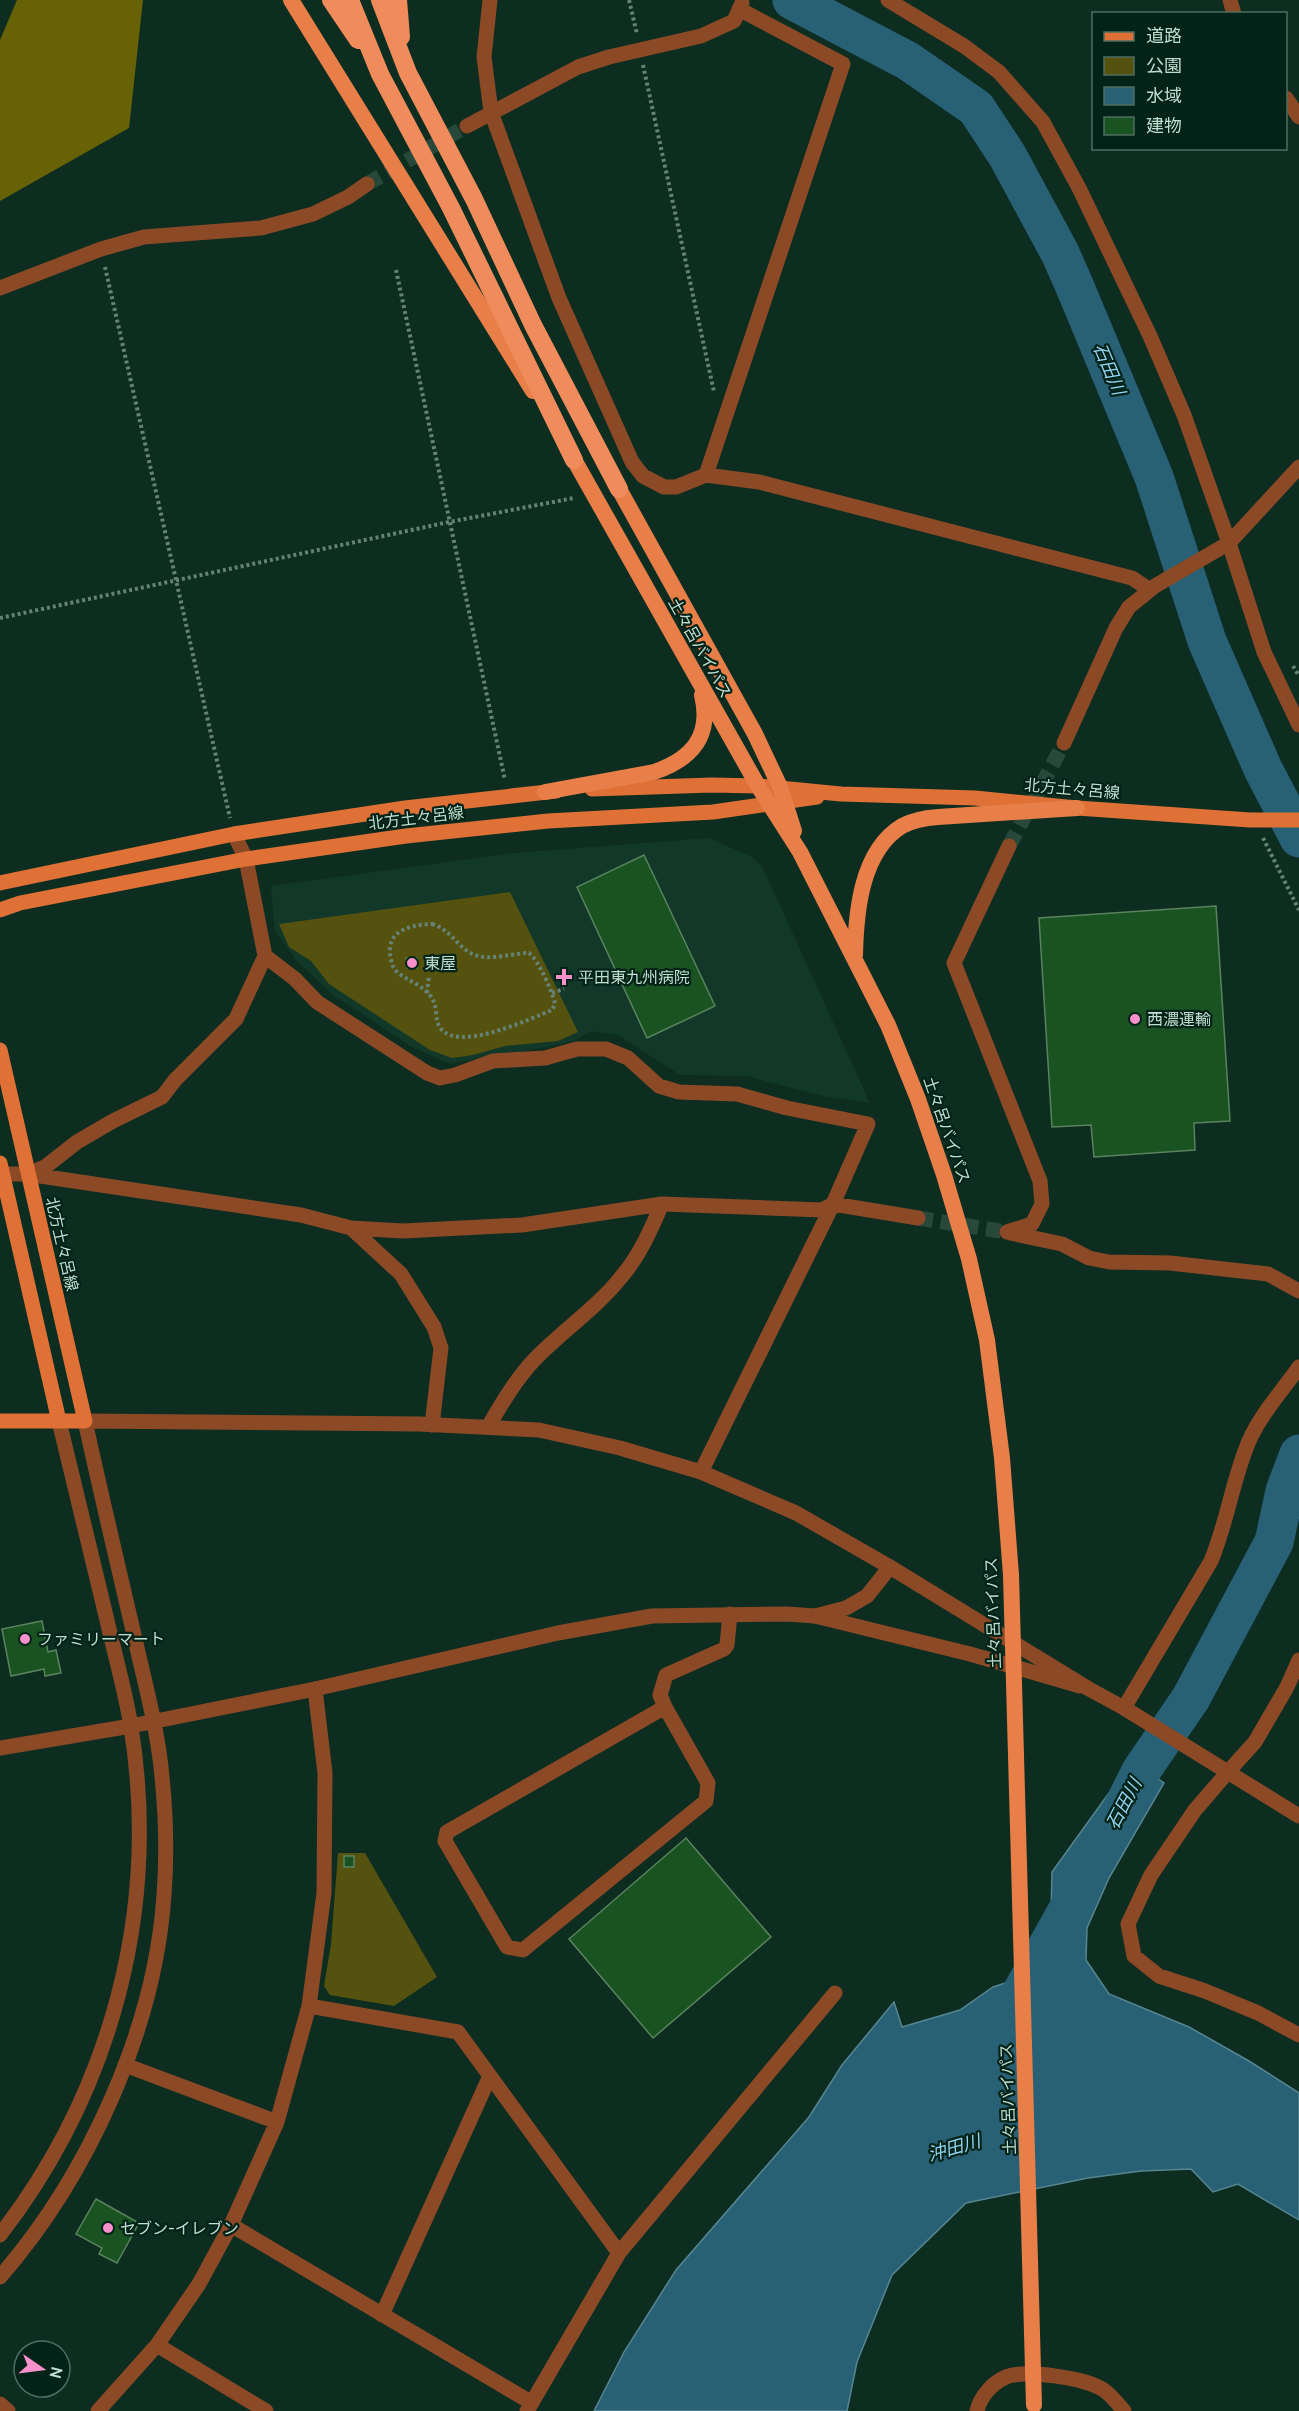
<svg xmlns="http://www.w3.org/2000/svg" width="1299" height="2411" viewBox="0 0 1299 2411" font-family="Cabin,'Noto Sans JP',sans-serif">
<rect width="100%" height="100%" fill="#0d2d21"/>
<path fill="#12382a" d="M 709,838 L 752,857 L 762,866 L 870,1103 L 827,1097 L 746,1076 L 680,1075 L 618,1035 L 591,1031 L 573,1041 L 547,1047 L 449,1064 L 410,1046 L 333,995 L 296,960 L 275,931 L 271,886 L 514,853 Z"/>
<path fill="#55510e" d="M 510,892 L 578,1032 L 558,1041 L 505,1046 L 473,1055 L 452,1058 L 430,1050 L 329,984 L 311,961 L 289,947 L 279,924 Z
M 338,1853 L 365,1853 L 437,1977 L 394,2006 L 330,1995 L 324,1986 L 331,1944 Z"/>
<path fill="#676206" d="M 17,0 L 143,0 L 129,128 L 0,201 L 0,40 Z"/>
<path fill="#286075" stroke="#568690" stroke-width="1.5" d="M 1132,1761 L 1164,1783 L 1109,1878 L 1087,1928 L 1086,1960 L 1109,1994 L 1189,2027 L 1249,2061 L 1299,2093 L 1299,2220 L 1238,2184 L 1213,2192 L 1191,2169 L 1141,2171 L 1088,2178 L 966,2203 L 892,2275 L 857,2362 L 847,2411 L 594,2411 L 624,2352 L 676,2270 L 809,2117 L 842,2065 L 894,2002 L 902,2027 L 960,2010 L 993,1987 L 1055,1967 L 1060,1957 L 1051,1916 L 1052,1872 Z"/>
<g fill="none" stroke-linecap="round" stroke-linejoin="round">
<path stroke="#286075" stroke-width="39" d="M 792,0 L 908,61 L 976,108 L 1007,155 L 1060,253 L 1075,287 L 1154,477 L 1207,641 L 1263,769 L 1299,838
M 1119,1815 L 1141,1771 L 1191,1698 L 1274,1542 L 1285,1491 L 1299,1454
M 1006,2020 L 1080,1888"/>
</g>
<path fill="#185321" stroke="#5a835d" stroke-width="1.5" d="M 644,855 L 715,1006 L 647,1038 L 577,887 Z
M 1216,906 L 1230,1121 L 1194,1123 L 1195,1150 L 1094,1157 L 1091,1125 L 1052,1127 L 1039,918 Z
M 406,958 L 417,958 L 417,968 L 407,968 Z
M 42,1621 L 48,1652 L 56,1650 L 61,1673 L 45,1676 L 44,1669 L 11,1676 L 2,1629 Z
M 686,1838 L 771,1937 L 653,2038 L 569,1939 Z
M 344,1856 L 354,1856 L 354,1867 L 344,1867 Z
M 96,2199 L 139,2223 L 117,2263 L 99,2254 L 102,2248 L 76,2234 Z"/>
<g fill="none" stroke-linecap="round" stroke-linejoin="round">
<path stroke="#28483b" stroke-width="15" stroke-dasharray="15 8" stroke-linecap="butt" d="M 367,184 L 467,126
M 1009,846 L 1064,743
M 918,1218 L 1007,1232"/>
<path stroke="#648376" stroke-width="4" stroke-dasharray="3 3" stroke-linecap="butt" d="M 629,0 L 637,34
M 643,65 L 714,392
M 105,267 L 230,818
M 396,270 L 505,780
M 0,618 L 449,522 L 574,498
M 1293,666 L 1299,676
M 1263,838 L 1299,910
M 432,924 C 451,929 458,949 475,955 C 491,961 513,953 529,953 C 538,959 553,993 555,1004 L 552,1010 C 528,1020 475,1044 450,1035 C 432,1028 439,1013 433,1000 C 426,986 407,981 396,971 C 392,967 391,960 390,954 C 388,929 412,925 432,924 Z
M 427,993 L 429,976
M 552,993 L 564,989"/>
<path stroke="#8c4926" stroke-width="15" d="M 490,0 L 484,57 L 491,112 L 559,298 L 632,462 L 643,476 L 664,487 L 676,487 L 706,475 L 759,482 L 1132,578 L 1150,590
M 888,0 L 964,46 L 999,72 L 1043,122 L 1079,188 L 1150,336 L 1184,415 L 1229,543
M 1230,0 L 1234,14
M 1286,98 L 1299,117
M 467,126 L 578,67 L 609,57 L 701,36 L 734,21 L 742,3
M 0,288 L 101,249 L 144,237 L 261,228 L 313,214 L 348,197 L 367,184
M 706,475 L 843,64 L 739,9
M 1064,743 L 1116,628 L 1129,607 L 1155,586 L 1229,543 L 1299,467
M 234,834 L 246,859 L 265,956 L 295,979 L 317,1002 L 427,1073 L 440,1078 L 455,1075 L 493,1061 L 545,1058 L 577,1049 L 606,1049 L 628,1058 L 659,1086 L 679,1092 L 737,1094 L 787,1108 L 868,1124 L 833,1204 L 701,1472
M 0,1174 L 27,1174 L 301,1215 L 351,1228 L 403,1231 L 522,1225 L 662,1204 L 822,1210 L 833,1204 L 918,1218
M 27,1174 L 45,1167 L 77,1142 L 113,1121 L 162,1097 L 175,1080 L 236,1019 L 265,956
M 351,1228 L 401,1274 L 434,1327 L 441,1348 L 432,1425
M 1007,1232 L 1032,1224 L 1042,1204 L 1040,1181 L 954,963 L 1009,846
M 1010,1233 L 1062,1244 L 1089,1258 L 1109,1262 L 1170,1263 L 1268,1274 L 1299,1291
M 488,1427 C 502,1403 516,1379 535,1359 C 563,1330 597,1308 622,1276 C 640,1255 651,1229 662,1204
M 815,1616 L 970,1654 L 1080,1686
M 665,1707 L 708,1783 L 706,1801 L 523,1950 L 507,1947 L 445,1841 L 447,1832 L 665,1707 L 660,1695 L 666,1675 L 724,1649 L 727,1645 L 730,1614
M 1124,1708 L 1211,1561 C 1227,1523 1233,1478 1249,1441 C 1261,1414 1282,1391 1299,1367
M 0,1748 L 131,1726
M 1227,1773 L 1195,1810 L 1151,1875 L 1128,1924 L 1134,1956 L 1159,1976 L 1205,1991 L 1258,2013 L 1299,2035
M 309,2006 L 458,2032 L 619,2253
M 125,2065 L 277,2122
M 231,2225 L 532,2403
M 382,2315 L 489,2078
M 157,2345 L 266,2411
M 0,2404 L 8,2411
M 98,2411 L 157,2345 L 199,2284 L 231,2225 L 277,2122 L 309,2006 L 324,1893 L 325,1773 L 315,1689
M 527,2411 L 619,2253 L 835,1993
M 977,2411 C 980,2397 992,2383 1006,2377 C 1024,2369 1089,2378 1105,2391 C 1112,2396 1118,2404 1124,2411"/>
<path stroke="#8c4926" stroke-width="15" d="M 1229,543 L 1264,652 L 1299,725
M 131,1726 L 315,1689 L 558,1633 L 652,1616 L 787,1614 L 815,1616 L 846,1608 L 867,1596 L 890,1567
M 1227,1773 L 1255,1742 L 1287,1687 L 1299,1660
M 0,2235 C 112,2090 160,1909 131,1727 C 125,1689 114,1652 106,1616 C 90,1551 75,1486 59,1421
M 0,2277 C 88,2176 155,2029 164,1895 C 167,1856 166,1816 162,1777 C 158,1730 145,1684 135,1639 C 118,1566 101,1494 85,1421 L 419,1424 L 539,1430 L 620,1448 L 701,1472 L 796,1513 L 890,1567 L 1089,1689 L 1124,1708 L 1299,1816"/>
<path stroke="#df7136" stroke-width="15" d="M 592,789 L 712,785 L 758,786 L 841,794 L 975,798 L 1077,808 L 1250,820 L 1299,820
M 0,883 L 234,834 L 405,808 L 556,791
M 0,910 L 20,903 L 246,859 L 406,836 L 548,821 L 713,812 L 817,797
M 0,1050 L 85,1421 L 0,1421
M 0,1163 L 59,1421"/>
<path stroke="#e87e48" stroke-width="16" d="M 291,0 L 533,391
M 568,449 L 758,786 L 800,852 L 888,1025 L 918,1099 L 944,1175 L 969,1259 L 987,1340 L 1002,1458 L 1011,1575
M 619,489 L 755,734 L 780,787 L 794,831
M 545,792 L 654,772 C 692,759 712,736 702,695
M 855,955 C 856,912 861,851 902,826 C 913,820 925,818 938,817 L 1077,808"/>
<path stroke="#f08c5b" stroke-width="18" d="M 331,0 L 358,40
M 350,0 L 380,74 L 451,208 L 574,460
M 380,0 L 408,73 L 474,199 L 533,325 L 619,489
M 398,0 L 401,37"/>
<path stroke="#e87e48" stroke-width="16" d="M 1011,1575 L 1034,2405"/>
</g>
<g fill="#f890cb" stroke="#032318" stroke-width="2">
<circle cx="412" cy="963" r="6"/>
<path d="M561 968h6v6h6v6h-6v6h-6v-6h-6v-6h6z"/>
<circle cx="1135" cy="1019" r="6"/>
<circle cx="25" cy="1639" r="6"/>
<circle cx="108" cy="2228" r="6"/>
</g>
<g text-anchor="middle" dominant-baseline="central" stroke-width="4.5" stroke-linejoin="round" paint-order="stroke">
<g font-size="16" fill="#c0ded0" stroke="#032318">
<text transform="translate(700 648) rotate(61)">土々呂バイパス</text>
<text transform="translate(1072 789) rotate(5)">北方土々呂線</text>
<text transform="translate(416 818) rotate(-7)">北方土々呂線</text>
<text transform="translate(947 1130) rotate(71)">土々呂バイパス</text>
<text transform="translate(62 1244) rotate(77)">北方土々呂線</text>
<text transform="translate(993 1613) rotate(-92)">土々呂バイパス</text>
<text transform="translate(1008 2099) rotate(-92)">土々呂バイパス</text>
</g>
<g font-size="16" fill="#c0ded0" stroke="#032318" text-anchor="start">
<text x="424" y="963">東屋</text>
<text x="578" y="977">平田東九州病院</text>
<text x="1147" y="1019">西濃運輸</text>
<text x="37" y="1639">ファミリーマート</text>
<text x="120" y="2228">セブン-イレブン</text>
</g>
<g font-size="18" font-style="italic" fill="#90d4f1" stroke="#032318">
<text transform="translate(1109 369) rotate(67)">石田川</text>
<text transform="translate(1124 1804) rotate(-62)">石田川</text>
<text transform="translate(954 2148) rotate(-16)">沖田川</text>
</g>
</g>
<rect x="1092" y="12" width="195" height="138" fill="#032318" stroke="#4f6e62" stroke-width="1.5"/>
<rect x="1104" y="32" width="30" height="9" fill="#df7136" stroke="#4f6e62" stroke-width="1.5"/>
<text x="1146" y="42" font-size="18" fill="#c0ded0">道路</text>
<rect x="1104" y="57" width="30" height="18" fill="#55510e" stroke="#4f6e62" stroke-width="1.5"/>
<text x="1146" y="72" font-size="18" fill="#c0ded0">公園</text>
<rect x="1104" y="87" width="30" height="18" fill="#286075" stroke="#4f6e62" stroke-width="1.5"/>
<text x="1146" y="102" font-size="18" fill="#c0ded0">水域</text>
<rect x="1104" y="117" width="30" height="18" fill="#185321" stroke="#4f6e62" stroke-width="1.5"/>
<text x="1146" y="132" font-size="18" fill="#c0ded0">建物</text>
<g transform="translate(42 2369) rotate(104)"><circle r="28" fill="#032318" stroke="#4f6e62" stroke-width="1.5"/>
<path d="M0-4.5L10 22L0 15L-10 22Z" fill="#f890cb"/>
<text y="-9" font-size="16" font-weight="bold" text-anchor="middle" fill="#c0ded0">N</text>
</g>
</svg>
